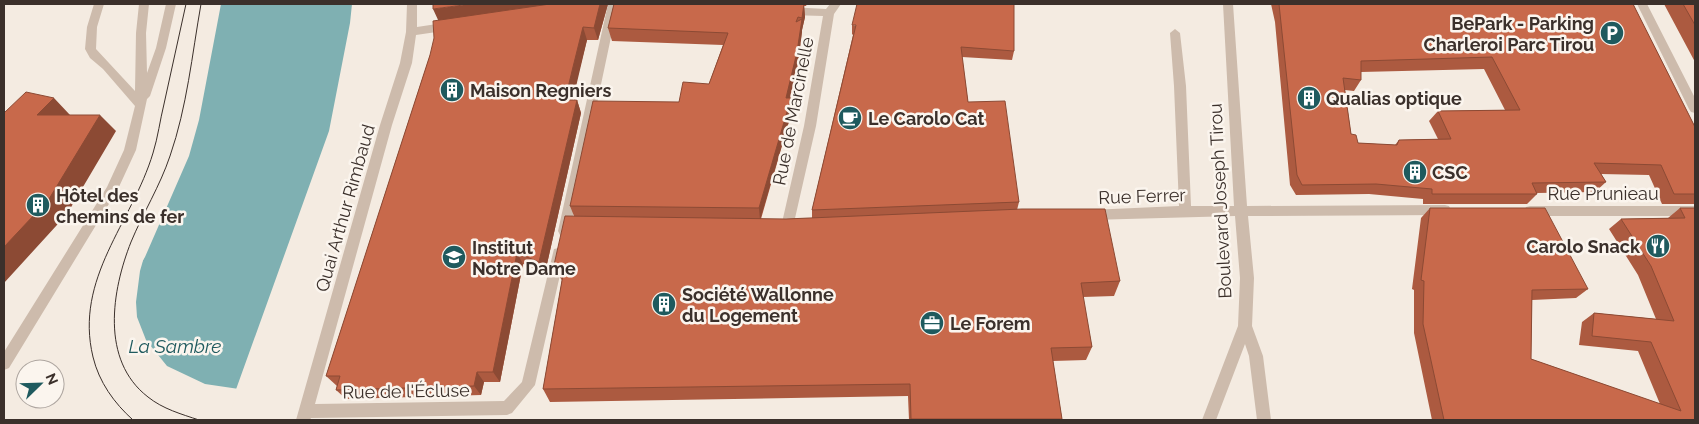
<svg xmlns="http://www.w3.org/2000/svg" width="1699" height="424" viewBox="0 0 1699 424" font-family="Raleway,sans-serif">
<rect width="100%" height="100%" fill="#f4ebe1"/>
<path fill="#7fb0b2" d="M 221,4 L 352,4 L 350,23 L 329,131 L 225,420 L 52,420 L 81,362 L 145,257 L 189,156 L 199,120 Z"/>
<path fill="#f4ebe1" d="M 146,250 L 140,271 L 136,302 L 137,317 L 146,340 L 167,366 L 205,384 L 239,389 L 227,420 L 49,420 L 79,360 Z"/>
<g fill="none" stroke-linecap="round" stroke-linejoin="round">
<path fill="#cdbbac" fill-rule="evenodd" d="M 94,4 L 104,4 L 97,27 L 96,49 L 135,91 L 136,33 L 139,4 L 149,4 L 146,33 L 147,73 L 156,48 L 166,4 L 176,4 L 166,48 L 150,96 L 147,99 L 136,150 L 118,189 L 9,368 L 4,370 L 4,352 L 107,187 L 124,150 L 135,106 L 103,69 L 90,58 L 85,49 L 87,27 Z
M 407,4 L 417,4 L 417,27 L 450,22 L 455,26 L 450,30 L 416,35 L 412,63 L 392,125 L 315,404 L 504,401 L 522,382 L 553,253 L 554,249 L 559,248 L 564,249 L 565,253 L 535,385 L 512,413 L 507,415 L 311,418 L 310,420 L 296,420 L 380,125 L 400,63 L 406,32 Z
M 608,4 L 618,4 L 570,231 L 568,235 L 564,236 L 560,235 L 558,231 Z
M 830,4 L 841,4 L 834,14 L 816,126 L 793,227 L 791,231 L 787,232 L 783,231 L 781,227 L 804,126 L 823,16 L 789,15 L 784,11 L 789,7 L 826,9 Z
M 1223,4 L 1233,4 L 1247,206 L 1445,205 L 1449,206 L 1451,210 L 1449,214 L 1445,215 L 1248,216 L 1254,278 L 1252,326 L 1263,356 L 1271,420 L 1257,420 L 1249,356 L 1245,344 L 1216,420 L 1202,420 L 1238,326 L 1240,278 L 1235,216 L 1090,220 L 1086,219 L 1084,215 L 1086,211 L 1090,210 L 1179,206 L 1174,86 L 1170,33 L 1175,29 L 1180,33 L 1186,86 L 1191,206 L 1234,206 Z
M 1637,4 L 1647,4 L 1695,98 L 1695,113 L 1691,112 L 1689,109 Z
M 1530,206 L 1695,206 L 1695,216 L 1530,216 L 1526,215 L 1524,211 L 1526,207 Z"/>
<path stroke="#3b302b" stroke-width="1" d="M 133,420 C 114,403 99,382 93,357 C 74,278 132,223 153,153 C 158,137 160,120 164,104 C 171,71 179,37 186,4
M 199,420 C 181,414 163,409 148,397 C 100,360 112,290 131,242 C 143,213 160,186 170,156 C 187,107 192,55 201,4"/>
</g>
<path fill="#ac5a40" fill-rule="evenodd" d="M 608,4 L 598,40 L 587,40 L 577,79 L 573,100 L 577,100 L 581,113 L 545,273 L 523,264 L 500,382 L 484,382 L 481,395 L 346,399 L 336,390 L 337,386 L 326,376 L 430,55 Z
M 614,4 L 807,4 L 806,6 L 804,6 L 805,17 L 802,30 L 798,64 L 790,98 L 791,98 L 792,111 L 761,219 L 786,219 L 812,218 L 812,210 L 853,35 L 852,34 L 852,25 L 1014,51 L 1012,60 L 962,57 L 968,102 L 1019,202 L 1017,210 L 1120,281 L 1114,296 L 1083,297 L 1092,347 L 1086,360 L 1053,361 L 1062,419 L 1061,420 L 909,420 L 908,396 L 550,402 L 543,389 L 562,280 L 561,279 L 554,265 L 574,216 L 570,206 L 679,102 L 709,84 L 723,45 L 612,41 L 608,28 Z
M 1271,4 L 1633,4 L 1695,127 L 1695,204 L 1662,204 L 1649,175 L 1601,174 L 1606,182 L 1595,192 L 1537,193 L 1537,194 L 1527,204 L 1423,204 L 1423,199 L 1369,194 L 1296,195 L 1290,185 L 1275,22 ZM 1484,69 L 1505,110 L 1438,111 L 1429,121 L 1438,139 L 1399,140 L 1395,145 L 1358,143 L 1351,134 L 1345,90 L 1354,91 L 1361,80 L 1361,72 Z
M 1664,4 L 1695,4 L 1695,62 Z
M 1430,208 L 1588,289 L 1576,298 L 1532,300 L 1531,359 L 1660,404 L 1638,351 L 1579,345 L 1582,322 L 1594,313 L 1656,319 L 1638,275 L 1609,229 L 1621,219 L 1668,218 L 1680,208 L 1695,208 L 1695,420 L 1432,420 L 1414,333 L 1414,290 L 1412,289 L 1421,218 Z"/>
<path fill="#8c4a34" d="M 471,4 L 565,4 L 439,22 L 433,9 Z
M 600,4 L 608,4 L 598,40 L 594,28 Z
M 804,4 L 805,17 L 802,30 L 802,18 Z
M 802,19 L 802,32 L 798,64 L 787,110 L 786,98 Z
M 583,27 L 587,40 L 570,112 L 565,100 Z
M 54,98 L 70,115 L 37,115 Z
M 791,98 L 792,111 L 760,220 L 759,208 Z
M 577,100 L 581,113 L 545,273 L 539,262 Z
M 100,115 L 116,131 L 67,214 L 4,283 L 4,247 Z
M 517,253 L 523,264 L 500,382 L 493,372 Z
M 477,372 L 484,382 L 481,395 L 474,386 Z"/>
<path fill="#c8694b" stroke="#8c4a34" fill-rule="evenodd" d="M 433,4 L 471,4 L 433,9 Z
M 550,4 L 600,4 L 594,28 L 583,27 L 573,67 L 565,100 L 577,100 L 539,262 L 517,253 L 493,372 L 477,372 L 474,386 L 336,390 L 340,376 L 326,376 L 430,55 L 434,38 L 433,21 Z
M 614,4 L 804,4 L 802,18 L 798,17 L 796,22 L 802,19 L 797,52 L 786,98 L 791,98 L 759,208 L 570,206 L 593,101 L 679,102 L 683,82 L 709,84 L 728,33 L 608,28 Z
M 857,4 L 1014,4 L 1014,51 L 961,47 L 968,102 L 1005,101 L 1019,202 L 812,210 L 856,25 L 852,25 Z
M 1279,4 L 1633,4 L 1695,127 L 1695,194 L 1674,194 L 1661,165 L 1594,163 L 1606,182 L 1532,183 L 1537,194 L 1432,194 L 1432,189 L 1376,184 L 1302,185 L 1297,175 ZM 1492,57 L 1520,110 L 1438,111 L 1451,139 L 1399,140 L 1397,145 L 1358,143 L 1356,135 L 1351,134 L 1343,78 L 1361,80 L 1361,61 Z
M 1683,4 L 1695,4 L 1695,25 Z
M 26,92 L 54,98 L 37,115 L 100,115 L 49,199 L 4,247 L 4,113 Z
M 1430,208 L 1545,208 L 1588,289 L 1532,290 L 1531,359 L 1681,411 L 1651,342 L 1592,336 L 1594,313 L 1674,321 L 1651,266 L 1621,219 L 1685,218 L 1680,208 L 1695,208 L 1695,420 L 1444,420 L 1423,324 L 1424,281 L 1421,280 Z
M 1022,209 L 1105,209 L 1120,281 L 1081,283 L 1092,347 L 1051,348 L 1062,419 L 911,419 L 910,384 L 543,389 L 564,269 L 554,265 L 565,216 L 786,219 Z"/>
<defs>
<g id="parking-disc" transform="scale(1.25)"><circle r="9.5" fill="#1f5a5e" stroke="#fbf5ee"/><path d="M-3.5-5.5H1a3.5 3.5 0 0 1 0 7H-1V5.5H-3.5ZM-1-3.4V-.6H.8a1.4 1.4 0 0 0 0-2.8Z" fill="#fff"/></g>
<g id="building-disc" transform="scale(1.25)"><circle r="9.5" fill="#1f5a5e" stroke="#fbf5ee"/><path d="M-4-6H4V6H1V3H-1V6H-4ZM-2.5-4.3h1.7v1.8h-1.7ZM.8-4.3h1.7v1.8H.8ZM-2.5-1h1.7V.8h-1.7ZM.8-1h1.7V.8H.8Z" fill="#fff"/></g>
<g id="cafe-disc" transform="scale(1.25)"><circle r="9.5" fill="#1f5a5e" stroke="#fbf5ee"/><path d="M-5.5-4.5H6V0H3Q3 3.5 0 3.5H-2.5Q-5.5 3.5-5.5 0ZM3-3.2v2h1.7v-2ZM-6 4.5H4V6H-6Z" fill="#fff"/></g>
<g id="restaurant-disc" transform="scale(1.25)"><circle r="9.5" fill="#1f5a5e" stroke="#fbf5ee"/><path d="M-5-6h1v4h1v-4h1v4h1v-4h1v5L-1.5 .5V6h-2V.5L-5-1ZM5-6V6H3V1.5H1.5Q1.5-4 5-6Z" fill="#fff"/></g>
<g id="school-disc" transform="scale(1.25)"><circle r="9.5" fill="#1f5a5e" stroke="#fbf5ee"/><path d="M0-5L7-2L0 1L-7-2ZM-4 1L0 2.5L4 1V4Q0 6-4 4Z" fill="#fff"/></g>
<g id="office-disc" transform="scale(1.25)"><circle r="9.5" fill="#1f5a5e" stroke="#fbf5ee"/><path d="M-6-3h4V-5.5h4V-3h4V5H-6ZM-1-4.5V-3h2v-1.5ZM-6 0V1H6V0Z" fill="#fff"/></g>
</defs>
<g fill-rule="evenodd">
<use href="#parking-disc" x="1612" y="33"/>
<use href="#building-disc" x="452" y="90"/>
<use href="#building-disc" x="1309" y="98"/>
<use href="#cafe-disc" x="850" y="118"/>
<use href="#building-disc" x="1415" y="172"/>
<use href="#building-disc" x="38" y="205"/>
<use href="#restaurant-disc" x="1658" y="246"/>
<use href="#school-disc" x="454" y="257"/>
<use href="#building-disc" x="664" y="304"/>
<use href="#office-disc" x="932" y="323"/>
</g>
<g text-anchor="middle" dominant-baseline="central" stroke-width="5" stroke-linejoin="round" paint-order="stroke">
<g font-size="18" font-weight="bold" fill="#3b302b" stroke="#fbf5ee" text-anchor="start">
<text x="1594" y="23" text-anchor="end">BePark - Parking<tspan x="1594" dy="21">Charleroi Parc Tirou</tspan></text>
<text x="470" y="90">Maison Regniers</text>
<text x="1326" y="98">Qualias optique</text>
<text x="868" y="118">Le Carolo Cat</text>
<text x="1432" y="172">CSC</text>
<text x="56" y="195">Hôtel des<tspan x="56" dy="21">chemins de fer</tspan></text>
<text x="1640" y="246" text-anchor="end">Carolo Snack</text>
<text x="472" y="247">Institut<tspan x="472" dy="21">Notre Dame</tspan></text>
<text x="682" y="294">Société Wallonne<tspan x="682" dy="21">du Logement</tspan></text>
<text x="950" y="323">Le Forem</text>
</g>
<g font-size="18" fill="#3b302b" stroke="#fbf5ee">
<text transform="translate(793 111) rotate(-79)">Rue de Marcinelle</text>
<text x="1603" y="193">Rue Prunieau</text>
<text transform="translate(1142 196) rotate(-2)">Rue Ferrer</text>
<text transform="translate(1220 201) rotate(-93)">Boulevard Joseph Tirou</text>
<text transform="translate(345 208) rotate(-74)">Quai Arthur Rimbaud</text>
<text transform="translate(406 391) rotate(-1)">Rue de l'Écluse</text>
</g>
<g font-size="19" font-style="italic" fill="#1f5a5e" stroke="#fbf5ee">
<text x="175" y="346">La Sambre</text>
</g>
</g>
<rect width="1699" height="424" fill="none" stroke="#3b302b" stroke-width="10"/>
<g transform="translate(40 384) rotate(67)"><circle r="24" fill="#fbf5ee" stroke="#aea6a0"/>
<path d="M0-4L9 19L0 12L-9 19Z" fill="#1f5a5e"/>
<text y="-8" font-size="14" font-weight="bold" text-anchor="middle" fill="#3b302b">N</text>
</g>
</svg>
